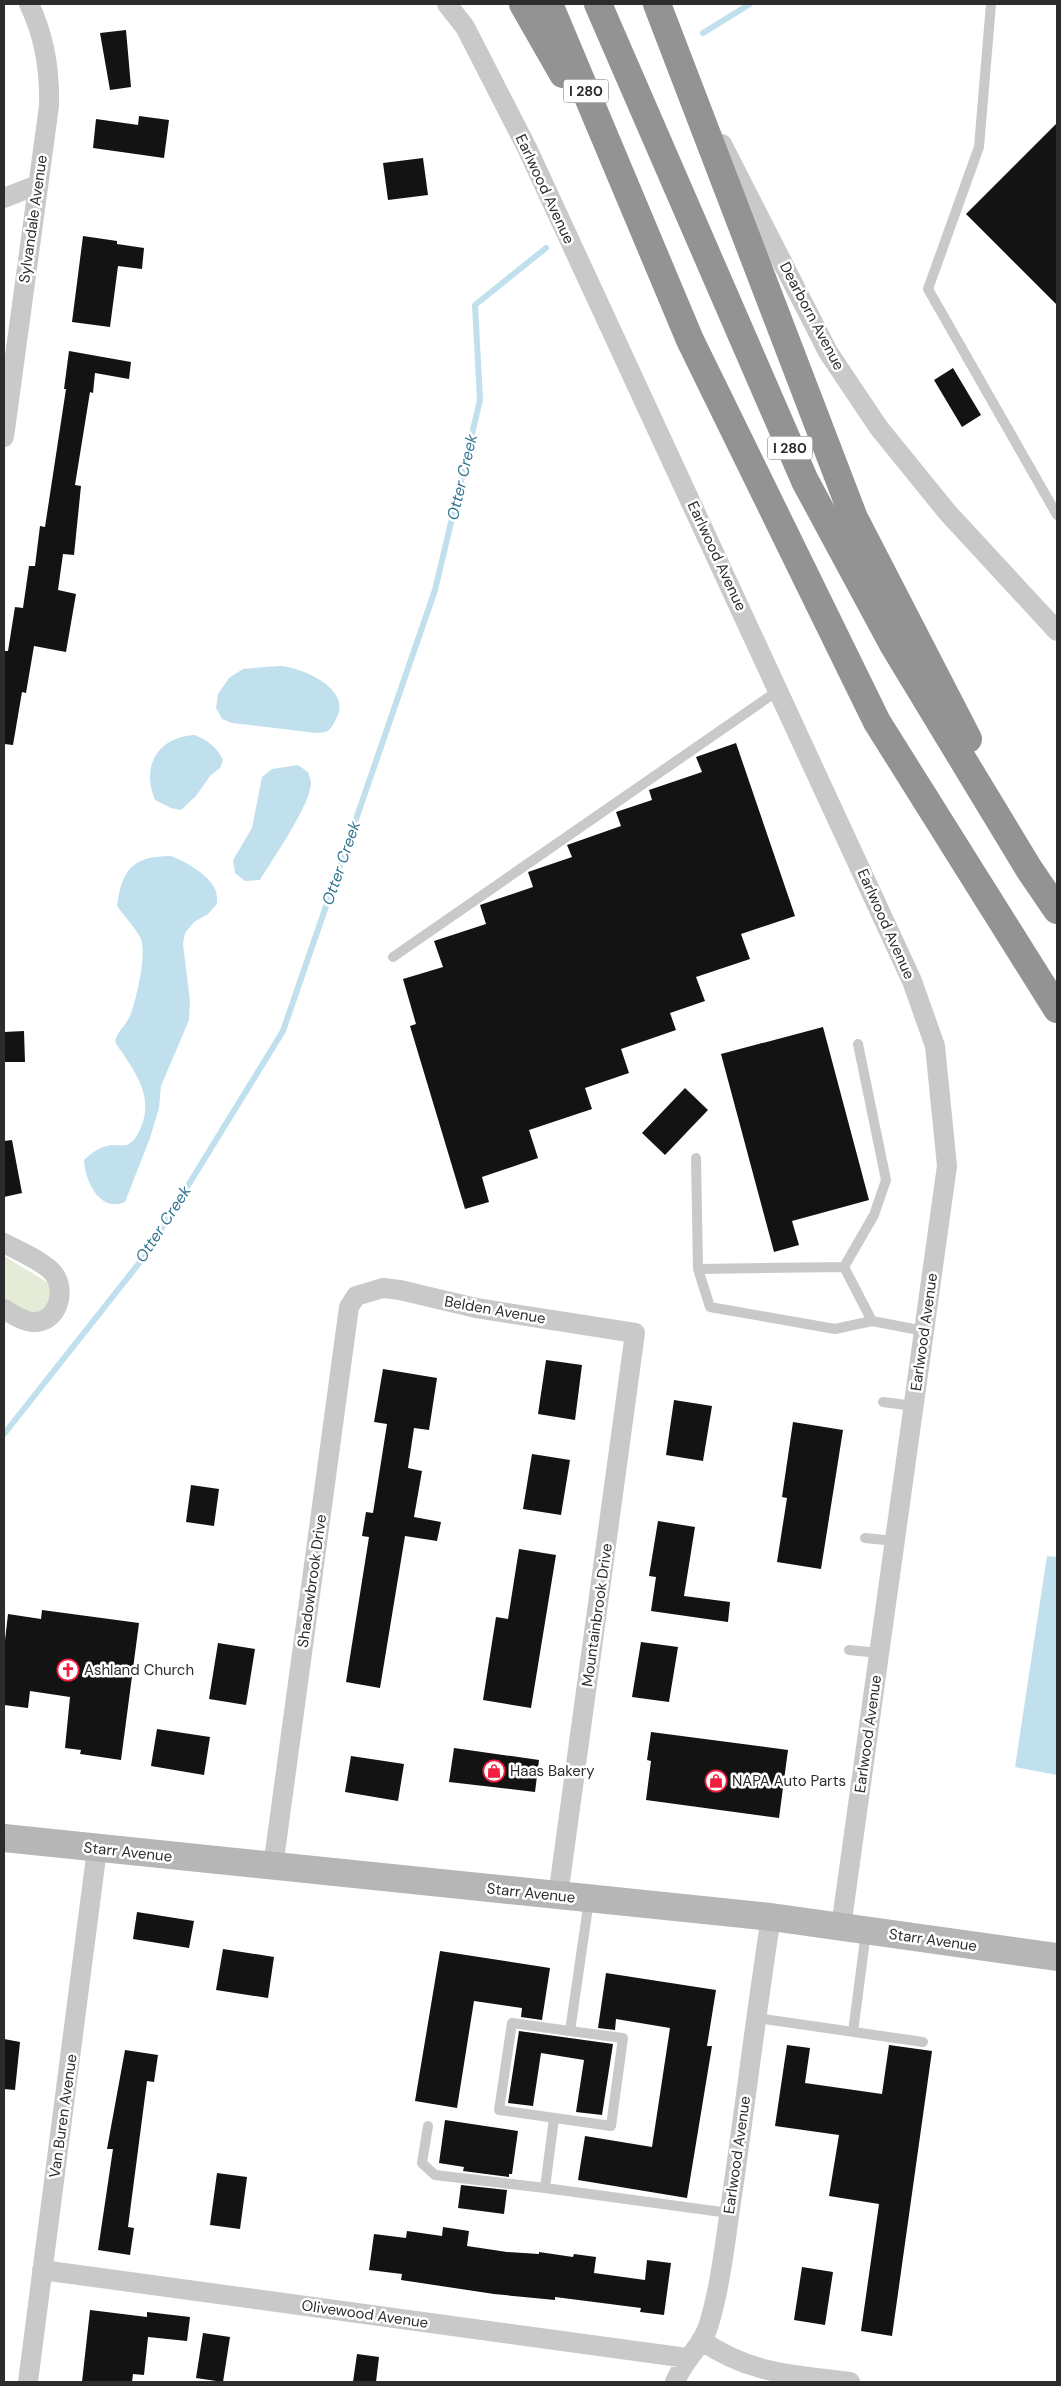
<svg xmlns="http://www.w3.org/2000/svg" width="1061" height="2386" viewBox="0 0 1061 2386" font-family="'DM Sans',sans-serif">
<rect width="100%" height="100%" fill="#fff"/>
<path fill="#e4ebd7" d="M 4,1256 L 50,1284 L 53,1304 L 32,1315 L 4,1301 Z"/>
<path fill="#c1e0ed" d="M 264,667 C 272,667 280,665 288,667 C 310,672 352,691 336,719 C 331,730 328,733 316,733 L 232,723 L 222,719 L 216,708 L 218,694 L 229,678 L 243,669 Z
M 195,735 C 208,741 217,747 223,760 L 220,768 L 210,776 L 196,796 L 181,810 L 171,808 L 155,800 C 141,767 157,737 195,735 Z
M 298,765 L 308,772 C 309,775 311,780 311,783 C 311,804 272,860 260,880 L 245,881 L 235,873 L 233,860 L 252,828 L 262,777 L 272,769 Z
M 171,856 C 186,862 208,874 215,889 C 217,893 217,899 217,904 L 208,914 L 194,922 L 185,933 L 183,944 L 190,1001 L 189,1020 L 161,1086 L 159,1108 L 150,1138 L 125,1202 C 99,1213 85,1180 84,1160 C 92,1152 100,1147 111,1145 C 116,1145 122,1146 127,1145 C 134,1142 139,1133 141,1127 C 155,1094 132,1068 115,1042 C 117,1031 125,1027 130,1016 C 136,1001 148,951 140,937 C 134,926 124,916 117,906 C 122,869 133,856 171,856 Z
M 1047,1556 L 1057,1557 L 1057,1775 L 1015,1767 Z"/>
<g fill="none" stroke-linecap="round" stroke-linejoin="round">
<path stroke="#c1e0ed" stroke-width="6" d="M 703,33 L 750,4
M 4,1434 L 144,1257 L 283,1031 L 435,590 L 480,400 L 475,305 L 546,248"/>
</g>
<path fill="#131313" d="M 126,30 L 131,87 L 110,90 L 100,33 Z
M 139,116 L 169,120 L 164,158 L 93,148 L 96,119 L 138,125 Z
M 1057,123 L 1057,305 L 966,214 Z
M 423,158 L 428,195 L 388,200 L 383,163 Z
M 83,236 L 117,241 L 117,244 L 144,248 L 142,269 L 118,266 L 110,327 L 72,322 Z
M 69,351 L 131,362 L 129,379 L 95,373 L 93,393 L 90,392 L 75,485 L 81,486 L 74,555 L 63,554 L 58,590 L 76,594 L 66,652 L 34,646 L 26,693 L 22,692 L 13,745 L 4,744 L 4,651 L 8,651 L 15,607 L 23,608 L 29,566 L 35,566 L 40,526 L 45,527 L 66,389 L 64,389 Z
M 953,368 L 981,415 L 962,427 L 934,380 Z
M 736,743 L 795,916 L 741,934 L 750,959 L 696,977 L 705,1001 L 670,1013 L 676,1030 L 621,1049 L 629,1073 L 585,1088 L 592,1109 L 529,1130 L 538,1158 L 482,1177 L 489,1202 L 465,1209 L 410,1026 L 416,1024 L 403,979 L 443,967 L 434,941 L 486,924 L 480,905 L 533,887 L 528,872 L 572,857 L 567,845 L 621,826 L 616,812 L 652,800 L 649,790 L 702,772 L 696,757 Z
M 823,1027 L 869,1200 L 792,1221 L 799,1245 L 774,1252 L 721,1054 Z
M 24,1031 L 25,1062 L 4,1062 L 4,1032 Z
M 685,1088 L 708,1110 L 665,1155 L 642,1133 Z
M 12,1140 L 22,1193 L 4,1197 L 4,1141 Z
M 546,1360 L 582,1365 L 575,1420 L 538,1414 Z
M 383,1369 L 437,1378 L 429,1430 L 414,1428 L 408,1468 L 422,1471 L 414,1517 L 441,1522 L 437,1541 L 405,1536 L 380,1688 L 346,1682 L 369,1537 L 362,1536 L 366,1512 L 373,1513 L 387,1424 L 374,1422 Z
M 674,1400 L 712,1406 L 703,1461 L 666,1455 Z
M 793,1422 L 843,1430 L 821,1569 L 777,1562 L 787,1498 L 782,1497 Z
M 532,1454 L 570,1460 L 561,1515 L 523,1509 Z
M 191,1485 L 219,1489 L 214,1526 L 186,1522 Z
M 658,1521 L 695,1527 L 684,1596 L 730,1602 L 728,1622 L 651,1611 L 656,1577 L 649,1576 Z
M 519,1549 L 556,1555 L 531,1708 L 483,1700 L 496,1617 L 508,1619 Z
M 42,1610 L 139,1623 L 121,1760 L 80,1754 L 81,1750 L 65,1748 L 70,1697 L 30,1691 L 28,1708 L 4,1705 L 4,1649 L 8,1614 L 41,1619 Z
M 641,1642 L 678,1647 L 669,1702 L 632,1697 Z
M 218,1643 L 255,1649 L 246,1705 L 209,1699 Z
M 157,1729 L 210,1737 L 204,1775 L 151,1766 Z
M 651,1732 L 788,1750 L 779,1818 L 646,1800 L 651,1761 L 647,1760 Z
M 454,1748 L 539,1760 L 535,1792 L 449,1782 Z
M 351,1756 L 404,1764 L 398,1801 L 345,1792 Z
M 137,1912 L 194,1921 L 189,1948 L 133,1939 Z
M 223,1949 L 274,1957 L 268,1998 L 216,1990 Z
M 440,1951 L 550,1968 L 542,2020 L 521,2017 L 522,2008 L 474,2001 L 457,2108 L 415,2101 Z
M 606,1973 L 716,1990 L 707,2046 L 712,2046 L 687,2198 L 578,2180 L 585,2136 L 652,2147 L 670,2028 L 616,2019 L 615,2030 L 598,2028 Z
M 519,2031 L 613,2044 L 602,2115 L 576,2112 L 584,2060 L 541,2053 L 533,2106 L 508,2103 Z
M 4,2039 L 20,2042 L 15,2090 L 4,2089 Z
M 787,2045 L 810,2048 L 805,2083 L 882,2094 L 889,2045 L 932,2051 L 892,2336 L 861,2331 L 879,2204 L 829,2196 L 839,2135 L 775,2126 Z
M 125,2050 L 158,2055 L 154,2082 L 147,2081 L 128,2227 L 134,2228 L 130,2255 L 98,2250 L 113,2149 L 107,2149 Z
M 445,2120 L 518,2131 L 512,2174 L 509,2174 L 509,2177 L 463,2171 L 464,2167 L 439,2163 Z
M 217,2173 L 247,2177 L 240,2229 L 210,2225 Z
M 461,2185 L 507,2190 L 504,2214 L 458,2208 Z
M 443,2227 L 469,2231 L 467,2246 L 507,2252 L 539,2254 L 539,2252 L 573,2257 L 574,2254 L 596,2257 L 594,2273 L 645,2280 L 647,2260 L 671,2263 L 664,2315 L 640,2312 L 641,2308 L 555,2297 L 555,2300 L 494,2294 L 401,2280 L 402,2274 L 369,2270 L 374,2234 L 406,2238 L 407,2231 L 442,2236 Z
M 802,2267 L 833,2272 L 825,2325 L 794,2320 Z
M 90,2310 L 147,2317 L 147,2312 L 190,2317 L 187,2341 L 148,2337 L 144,2375 L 133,2374 L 132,2382 L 82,2382 Z
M 203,2333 L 230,2337 L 223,2382 L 196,2378 Z
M 357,2354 L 379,2357 L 376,2382 L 353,2382 Z"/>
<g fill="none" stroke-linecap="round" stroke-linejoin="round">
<path stroke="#c9c9c9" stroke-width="10" d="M 991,4 L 979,147 L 928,289 L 1057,515
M 393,957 L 779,690
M 858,1044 L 886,1180 L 874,1215 L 844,1267 L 872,1321
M 696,1158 L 698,1269 L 710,1307 L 835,1329 L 872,1321 L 924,1331
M 698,1269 L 844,1267
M 883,1402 L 914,1406
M 865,1538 L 895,1541
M 849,1650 L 879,1653
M 757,2018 L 923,2042
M 570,2031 L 623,2038 L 611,2126 L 499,2110 L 512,2023 L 570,2031 L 589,1900
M 853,2032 L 866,1932
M 554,2118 L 545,2188 L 729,2213
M 428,2126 L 422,2163 L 435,2175 L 545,2188"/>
<path stroke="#c9c9c9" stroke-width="20" d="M 447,4 L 465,27 L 527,148 L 912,981 L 935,1046 L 947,1166 L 841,1927
M 722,144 L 828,352 L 879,428 L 948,513 L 1057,631
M 4,198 L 37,185
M 4,437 L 49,106 C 50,71 44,35 29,4
M 4,1243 C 17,1250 45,1262 54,1274 C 67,1292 57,1324 32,1322 C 22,1321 12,1314 4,1309
M 273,1867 L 349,1307 L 356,1296 L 383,1288 L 400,1290 L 476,1308 L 635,1333 L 558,1896
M 42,2270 L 687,2358
M 701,2340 C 749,2374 794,2375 850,2382
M 28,2382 L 97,1849
M 675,2382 C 683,2360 703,2346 709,2324 C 722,2280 726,2233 733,2189 C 746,2098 757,2007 771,1917"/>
<path stroke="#b6b6b6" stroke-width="28" d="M 4,1838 L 771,1917 L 1057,1957"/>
<path stroke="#939393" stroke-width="28" d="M 523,4 L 563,74
M 549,4 L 690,340 L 877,722 L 1057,1009
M 598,4 L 805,481 L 894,646 L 1029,869 L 1057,910
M 657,4 L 854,518 L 968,739"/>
</g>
<defs>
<g id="church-ring" transform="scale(1.125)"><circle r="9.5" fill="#fff" stroke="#f41d3f" stroke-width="1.5"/><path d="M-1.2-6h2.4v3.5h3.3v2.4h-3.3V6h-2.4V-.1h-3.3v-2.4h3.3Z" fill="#f41d3f"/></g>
<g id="shop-ring" transform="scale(1.125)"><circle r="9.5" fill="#fff" stroke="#f41d3f" stroke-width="1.5"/><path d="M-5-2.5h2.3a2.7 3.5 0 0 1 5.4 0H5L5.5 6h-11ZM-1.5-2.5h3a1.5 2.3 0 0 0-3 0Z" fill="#f41d3f"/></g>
</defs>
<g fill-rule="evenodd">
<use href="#church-ring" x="68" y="1670"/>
<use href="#shop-ring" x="494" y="1771"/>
<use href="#shop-ring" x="716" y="1781"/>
</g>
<g text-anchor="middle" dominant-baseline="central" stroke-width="5" stroke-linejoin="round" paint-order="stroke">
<g fill="#fff" stroke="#6b6b6b" stroke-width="1">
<rect x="563.5" y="79.5" width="45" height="23" rx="4"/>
<rect x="767.5" y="436.5" width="45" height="23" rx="4"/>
</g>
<g font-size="14" font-weight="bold" fill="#2c2c2c">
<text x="586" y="91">I 280</text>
<text x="790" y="448">I 280</text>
</g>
<g font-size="15" fill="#2c2c2c" stroke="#fff">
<text transform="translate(545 189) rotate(65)">Earlwood Avenue</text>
<text transform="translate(33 219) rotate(-82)">Sylvandale Avenue</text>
<text transform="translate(812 316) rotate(62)">Dearborn Avenue</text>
<text transform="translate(717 556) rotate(65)">Earlwood Avenue</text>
<text transform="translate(886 924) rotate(66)">Earlwood Avenue</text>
<text transform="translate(495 1310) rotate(10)">Belden Avenue</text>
<text transform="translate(924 1332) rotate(-82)">Earlwood Avenue</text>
<text transform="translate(312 1581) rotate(-82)">Shadowbrook Drive</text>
<text transform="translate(597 1615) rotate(-82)">Mountainbrook Drive</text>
<text transform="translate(868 1734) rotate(-82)">Earlwood Avenue</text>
<text transform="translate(128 1852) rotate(6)">Starr Avenue</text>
<text transform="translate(531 1893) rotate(6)">Starr Avenue</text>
<text transform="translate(933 1940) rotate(8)">Starr Avenue</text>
<text transform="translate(63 2116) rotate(-82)">Van Buren Avenue</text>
<text transform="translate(737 2155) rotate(-82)">Earlwood Avenue</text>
<text transform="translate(365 2314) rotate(8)">Olivewood Avenue</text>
</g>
<g font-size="15" fill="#2c2c2c" stroke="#fff" text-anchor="start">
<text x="84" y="1670">Ashland Church</text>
<text x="510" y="1771">Haas Bakery</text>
<text x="732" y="1781">NAPA Auto Parts</text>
</g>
<g font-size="16" font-style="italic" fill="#347693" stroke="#fff">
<text transform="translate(462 477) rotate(-77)">Otter Creek</text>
<text transform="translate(341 863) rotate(-71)">Otter Creek</text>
<text transform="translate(163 1224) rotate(-57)">Otter Creek</text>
</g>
</g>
<rect width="1061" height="2386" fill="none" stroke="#2c2c2c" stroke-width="10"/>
</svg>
